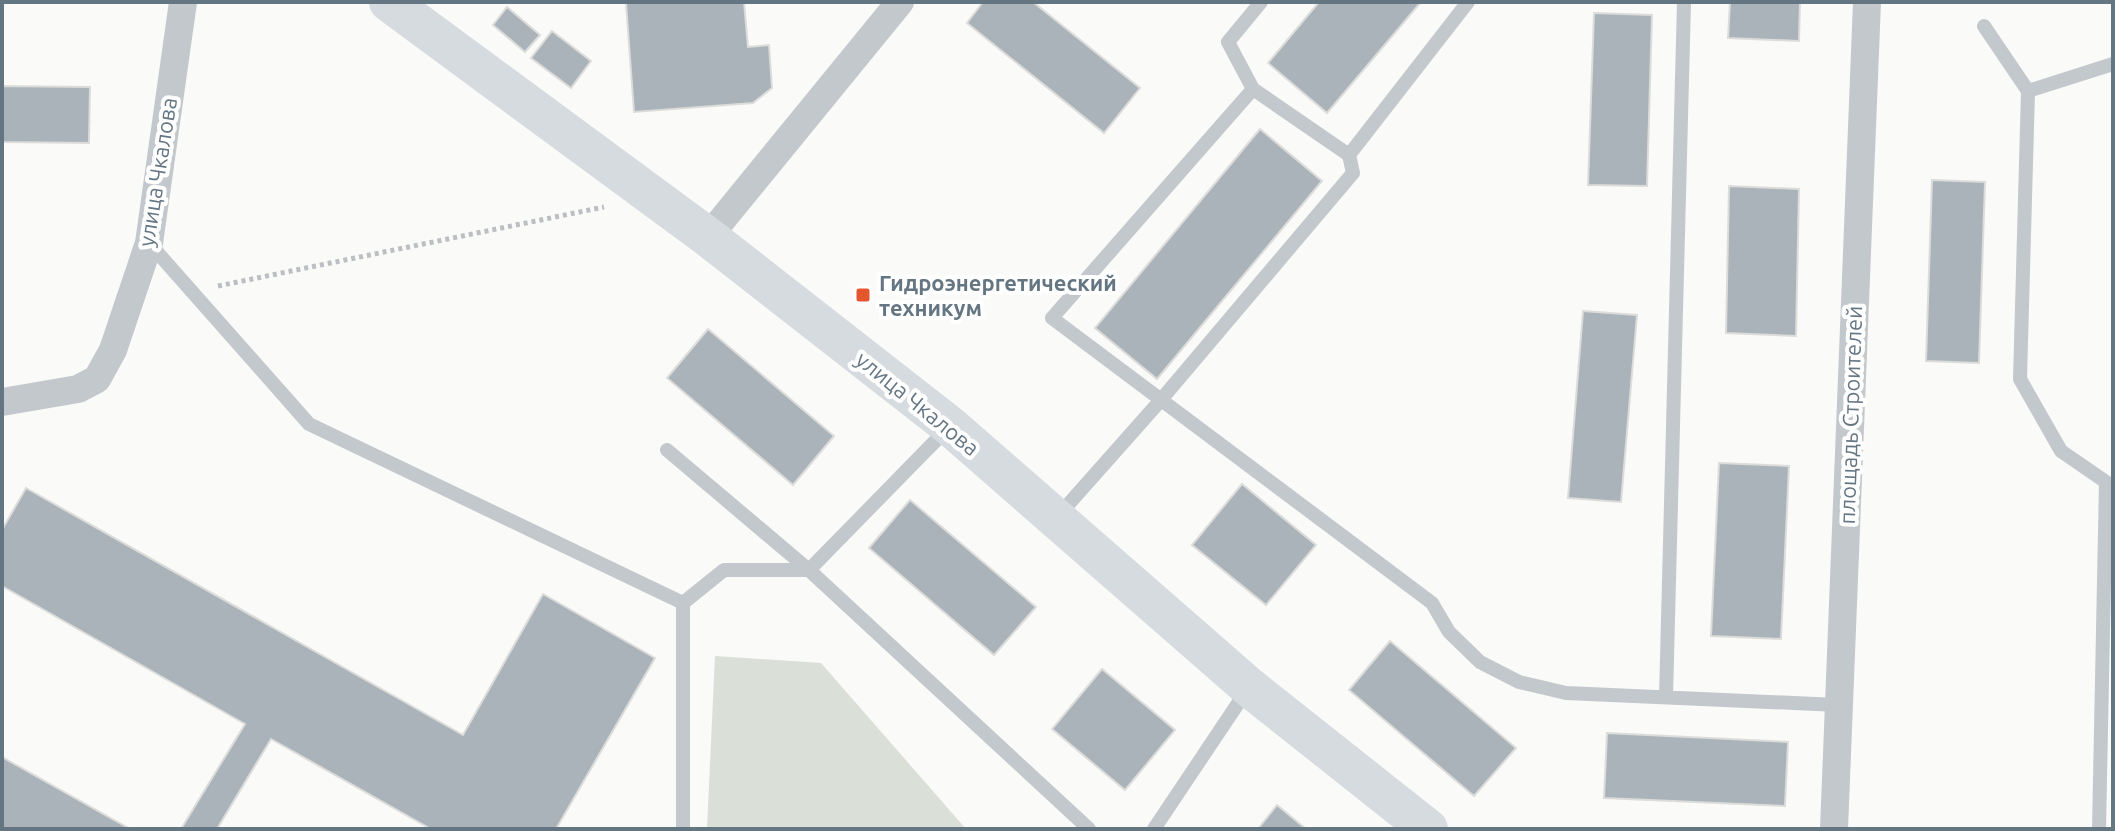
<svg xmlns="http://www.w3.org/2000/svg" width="2115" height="831" viewBox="0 0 2115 831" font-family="Ubuntu,sans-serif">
<rect width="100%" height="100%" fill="#fafaf8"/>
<path fill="#dadfd7" d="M 715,656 L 821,663 L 966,829 L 707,829 Z"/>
<path fill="#aab3b9" stroke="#dcdcda" stroke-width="2" d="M 644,2 L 744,2 L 748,47 L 769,45 L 772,88 L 753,103 L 634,112 L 626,3 Z
M 983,2 L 1033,2 L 1140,88 L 1104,133 L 967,23 Z
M 1319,2 L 1421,2 L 1327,113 L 1268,63 Z
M 1730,2 L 1800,2 L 1799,41 L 1728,38 Z
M 507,7 L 540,35 L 525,52 L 493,25 Z
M 1594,13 L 1652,15 L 1647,186 L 1588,185 Z
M 552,31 L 591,61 L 571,88 L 531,58 Z
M 2,86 L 90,87 L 89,143 L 2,142 Z
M 1260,129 L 1322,181 L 1157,379 L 1095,328 Z
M 1932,180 L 1985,182 L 1979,363 L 1926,361 Z
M 1729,186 L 1799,189 L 1796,336 L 1726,333 Z
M 1583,311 L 1637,315 L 1621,502 L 1568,498 Z
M 708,329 L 834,436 L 793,485 L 667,378 Z
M 1719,463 L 1789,466 L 1781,639 L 1711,636 Z
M 1242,484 L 1316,545 L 1266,605 L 1192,545 Z
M 26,488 L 463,735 L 543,594 L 655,658 L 556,829 L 431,829 L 271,739 L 217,829 L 181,829 L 245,724 L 2,586 L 2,530 Z
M 910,500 L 1036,607 L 994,655 L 869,548 Z
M 1390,641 L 1516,748 L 1474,796 L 1349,690 Z
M 1102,669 L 1175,730 L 1125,790 L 1052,729 Z
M 1607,733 L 1788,742 L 1785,806 L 1604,798 Z
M 2,757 L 130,829 L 2,829 Z
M 1277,805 L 1306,829 L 1258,829 Z"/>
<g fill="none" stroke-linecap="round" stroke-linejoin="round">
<path stroke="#bbbfc2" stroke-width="5" stroke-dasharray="4 4" stroke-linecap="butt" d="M 218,286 L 604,207"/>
<path stroke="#c3c8cc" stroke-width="14" d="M 1984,26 L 2028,91 L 2020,379 L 2061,451 L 2106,482 L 2099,829
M 1253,89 L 1052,318 L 1432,603 L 1449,632 L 1480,662 L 1519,682 L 1566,693 L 1838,705
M 2028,91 L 2113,64
M 1349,155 L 1468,2
M 149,243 L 309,424 L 683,603
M 667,450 L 809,570 L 1089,829
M 1058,516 L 1160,401 L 1353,173 L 1349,155 L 1253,89 L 1228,42 L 1261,2
M 1666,697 L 1684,2
M 683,829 L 683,603 L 724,570 L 809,570 L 949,427
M 1154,829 L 1247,690"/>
<path stroke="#c3c8cc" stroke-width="28" d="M 708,237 L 900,2
M 2,402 L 78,389 L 97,379 L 113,350 L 149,243 L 183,2
M 1834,829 L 1867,2"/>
<path stroke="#d6dbdf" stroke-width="40" d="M 389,2 L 708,237 L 950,426 L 1249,687 L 1428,829"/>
</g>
<rect fill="#e4572e" stroke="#fff" stroke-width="3" x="855" y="287" width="16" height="16" rx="4"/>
<g text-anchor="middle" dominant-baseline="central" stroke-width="8" stroke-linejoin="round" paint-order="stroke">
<g font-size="22" fill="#657683" stroke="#fff">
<text transform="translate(157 172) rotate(-81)">улица Чкалова</text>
<text transform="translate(918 403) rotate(39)">улица Чкалова</text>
<text transform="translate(1850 415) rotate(-88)">площадь Строителей</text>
</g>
<g font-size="22" font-weight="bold" fill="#657683" stroke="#fff" text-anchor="start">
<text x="879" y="282">Гидроэнергетический<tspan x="879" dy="25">техникум</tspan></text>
</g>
</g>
<rect width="2115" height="831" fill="none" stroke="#657683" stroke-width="8"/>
</svg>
